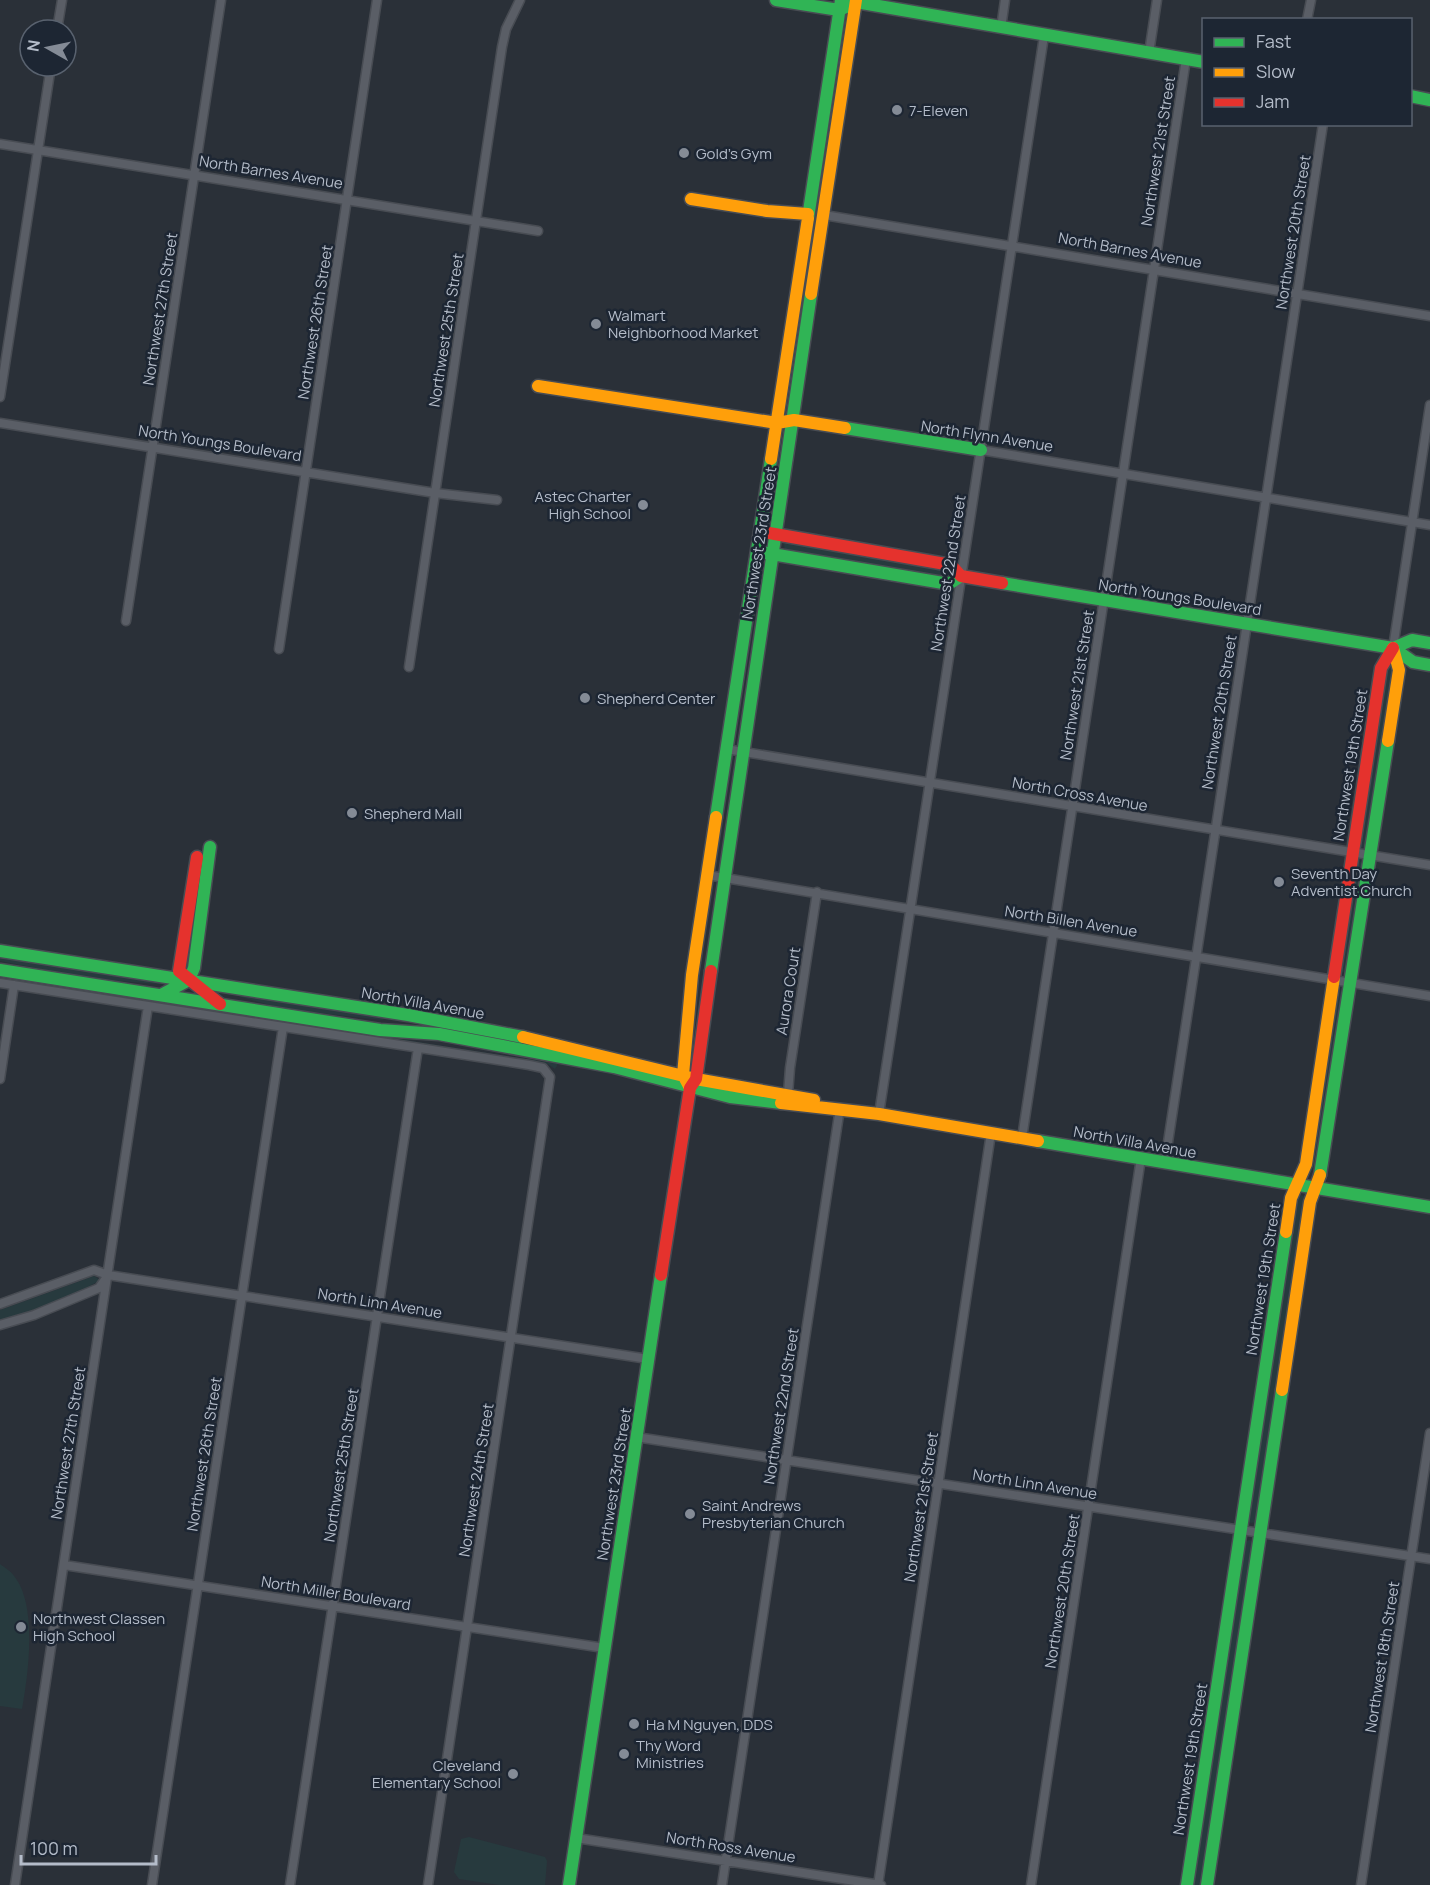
<svg xmlns="http://www.w3.org/2000/svg" width="1430" height="1885" viewBox="0 0 1430 1885" font-family="Manrope,sans-serif">
<rect width="100%" height="100%" fill="#2a3038"/>
<path fill="#273a3e" d="M 788,541 L 955,569 L 953,581 L 785,551 L 784,544 Z
M 1390,664 L 1394,667 L 1367,844 L 1362,848 L 1359,846 L 1385,668 Z
M 1359,860 L 1363,865 L 1347,970 L 1342,973 L 1339,971 L 1356,861 Z
M 0,956 L 170,982 L 170,985 L 92,979 L 0,961 Z
M 0,976 L 558,1064 L 555,1069 L 548,1064 L 0,979 Z
M 1338,990 L 1343,993 L 1318,1167 L 1313,1168 Z
M 220,991 L 388,1017 L 382,1020 L 284,1009 Z
M 1298,1194 L 1306,1197 L 1256,1522 L 1251,1523 L 1247,1520 L 1294,1199 Z
M 94,1276 L 100,1280 C 71,1299 33,1312 0,1320 L 0,1310 Z
M 1250,1540 L 1254,1544 L 1203,1885 L 1190,1885 L 1243,1542 Z
M 0,1564 C 5,1568 11,1571 14,1576 C 38,1605 28,1676 22,1709 L 0,1706 Z
M 469,1837 L 545,1857 L 547,1861 L 545,1885 L 499,1885 L 459,1879 L 454,1872 L 461,1839 Z"/>
<g fill="none" stroke-linecap="round" stroke-linejoin="round">
<g stroke="#484c53" stroke-width="11">
<path id="street" d="M 1307,20 L 1311,0
M 1001,28 L 1005,0
M 57,30 L 62,0
M 1149,53 L 1157,0
M 0,144 L 538,231
M 824,215 L 1430,316
M 0,397 L 51,66
M 0,423 L 435,493 L 497,500
M 981,450 L 1430,525
M 126,621 L 221,0
M 1393,648 L 1430,405
M 279,649 L 377,0
M 409,667 L 502,47 L 506,29 L 520,0
M 726,749 L 1430,865
M 707,875 L 1430,996
M 0,983 L 529,1065 L 543,1068 L 550,1077 L 428,1885
M 0,1079 L 14,985
M 788,1094 L 790,1068 L 817,892
M 879,1114 L 1044,36
M 1022,1138 L 1186,59
M 1165,1162 L 1323,124
M 0,1304 L 94,1270 L 108,1275 L 648,1359
M 0,1325 L 34,1315 L 99,1288 L 106,1278
M 636,1437 L 1430,1559
M 64,1565 L 604,1648
M 576,1838 L 881,1885
M 15,1885 L 148,1006
M 152,1885 L 283,1027
M 290,1885 L 418,1048
M 722,1885 L 840,1108
M 878,1885 L 991,1133
M 1031,1885 L 1141,1158
M 1361,1885 L 1430,1433"/>
</g>
<g stroke="#484c53" stroke-width="15">
<path id="fast" d="M 776,0 L 839,10 L 846,7
M 850,1 L 1204,62
M 1410,96 L 1430,100
M 808,218 L 841,0
M 845,428 L 981,450
M 766,553 L 949,584 L 961,576
M 1002,583 L 1393,648 L 1413,662 L 1430,665
M 1393,648 L 1412,640 L 1430,643
M 716,817 L 771,459
M 0,951 L 408,1015 L 523,1037
M 0,970 L 380,1030 L 439,1034 L 614,1067 L 730,1097 L 781,1103
M 711,971 L 811,294
M 161,995 L 189,980 L 194,968 L 210,847
M 1038,1141 L 1430,1207
M 1320,1175 L 1388,741
M 569,1885 L 661,1275
M 1187,1885 L 1286,1232
M 1207,1885 L 1282,1390"/>
</g>
<g stroke="#484c53" stroke-width="15">
<path id="slow" d="M 691,199 L 767,211 L 808,214
M 811,294 L 856,0
M 538,386 L 777,423 L 794,420 L 845,428
M 771,459 L 808,218
M 1388,741 L 1399,670 L 1393,648
M 523,1037 L 696,1079 L 814,1100
M 690,1088 L 683,1075 L 692,975 L 716,817
M 781,1103 L 879,1114 L 1038,1141
M 1286,1232 L 1291,1198 L 1306,1164 L 1334,977
M 1282,1390 L 1310,1202 L 1320,1175"/>
</g>
<g stroke="#484c53" stroke-width="15">
<path id="jam" d="M 769,533 L 951,565 L 961,576 L 1002,583
M 197,857 L 179,971 L 220,1004
M 1334,977 L 1381,668 L 1393,648
M 661,1275 L 690,1088 L 696,1079 L 711,971"/>
</g>
<use href="#street" stroke="#5a5e66" stroke-width="8"/>
<use href="#fast" stroke="#30b455" stroke-width="12"/>
<use href="#slow" stroke="#ff9f0a" stroke-width="12"/>
<use href="#jam" stroke="#e5322d" stroke-width="12"/>
</g>
<g fill="#848b96" stroke="#1d2633" stroke-width="2">
<circle cx="897" cy="110" r="6"/>
<circle cx="684" cy="153" r="6"/>
<circle cx="596" cy="324" r="6"/>
<circle cx="643" cy="505" r="6"/>
<circle cx="585" cy="698" r="6"/>
<circle cx="352" cy="813" r="6"/>
<circle cx="1279" cy="882" r="6"/>
<circle cx="690" cy="1514" r="6"/>
<circle cx="21" cy="1627" r="6"/>
<circle cx="634" cy="1724" r="6"/>
<circle cx="624" cy="1754" r="6"/>
<circle cx="513" cy="1774" r="6"/>
</g>
<g text-anchor="middle" dominant-baseline="central" stroke-width="5" stroke-linejoin="round" paint-order="stroke">
<g font-size="15" fill="#b4bcc9" stroke="#1d2633" text-anchor="start">
<text x="909" y="110">7-Eleven</text>
<text x="696" y="153">Gold's Gym</text>
<text x="608" y="315">Walmart<tspan x="608" dy="17">Neighborhood Market</tspan></text>
<text x="631" y="496" text-anchor="end">Astec Charter<tspan x="631" dy="17">High School</tspan></text>
<text x="597" y="698">Shepherd Center</text>
<text x="364" y="813">Shepherd Mall</text>
<text x="1291" y="873">Seventh Day<tspan x="1291" dy="17">Adventist Church</tspan></text>
<text x="702" y="1505">Saint Andrews<tspan x="702" dy="17">Presbyterian Church</tspan></text>
<text x="33" y="1618">Northwest Classen<tspan x="33" dy="17">High School</tspan></text>
<text x="646" y="1724">Ha M Nguyen, DDS</text>
<text x="636" y="1745">Thy Word<tspan x="636" dy="17">Ministries</tspan></text>
<text x="501" y="1765" text-anchor="end">Cleveland<tspan x="501" dy="17">Elementary School</tspan></text>
</g>
<g font-size="15" fill="#b4bcc9" stroke="#1d2633">
<text transform="translate(1158 151) rotate(-81)">Northwest 21st Street</text>
<text transform="translate(271 172) rotate(9)">North Barnes Avenue</text>
<text transform="translate(1293 232) rotate(-81)">Northwest 20th Street</text>
<text transform="translate(1130 250) rotate(10)">North Barnes Avenue</text>
<text transform="translate(160 309) rotate(-81)">Northwest 27th Street</text>
<text transform="translate(315 322) rotate(-81)">Northwest 26th Street</text>
<text transform="translate(446 330) rotate(-81)">Northwest 25th Street</text>
<text transform="translate(987 436) rotate(9)">North Flynn Avenue</text>
<text transform="translate(220 443) rotate(9)">North Youngs Boulevard</text>
<text transform="translate(759 543) rotate(-81)">Northwest 23rd Street</text>
<text transform="translate(948 573) rotate(-81)">Northwest 22nd Street</text>
<text transform="translate(1180 597) rotate(9)">North Youngs Boulevard</text>
<text transform="translate(1077 685) rotate(-81)">Northwest 21st Street</text>
<text transform="translate(1219 712) rotate(-81)">Northwest 20th Street</text>
<text transform="translate(1350 765) rotate(-81)">Northwest 19th Street</text>
<text transform="translate(1080 794) rotate(10)">North Cross Avenue</text>
<text transform="translate(1071 921) rotate(9)">North Billen Avenue</text>
<text transform="translate(788 991) rotate(-81)">Aurora Court</text>
<text transform="translate(423 1003) rotate(10)">North Villa Avenue</text>
<text transform="translate(1135 1142) rotate(10)">North Villa Avenue</text>
<text transform="translate(1263 1279) rotate(-81)">Northwest 19th Street</text>
<text transform="translate(380 1303) rotate(9)">North Linn Avenue</text>
<text transform="translate(781 1406) rotate(-81)">Northwest 22nd Street</text>
<text transform="translate(68 1443) rotate(-81)">Northwest 27th Street</text>
<text transform="translate(204 1454) rotate(-81)">Northwest 26th Street</text>
<text transform="translate(341 1465) rotate(-81)">Northwest 25th Street</text>
<text transform="translate(476 1480) rotate(-81)">Northwest 24th Street</text>
<text transform="translate(614 1484) rotate(-81)">Northwest 23rd Street</text>
<text transform="translate(1035 1484) rotate(9)">North Linn Avenue</text>
<text transform="translate(921 1507) rotate(-81)">Northwest 21st Street</text>
<text transform="translate(1062 1591) rotate(-81)">Northwest 20th Street</text>
<text transform="translate(336 1593) rotate(9)">North Miller Boulevard</text>
<text transform="translate(1382 1657) rotate(-81)">Northwest 18th Street</text>
<text transform="translate(1190 1759) rotate(-81)">Northwest 19th Street</text>
<text transform="translate(731 1847) rotate(9)">North Ross Avenue</text>
</g>
</g>
<rect x="1202" y="18" width="210" height="108" fill="#1d2633" stroke="#59626f" stroke-width="1.5"/>
<rect x="1214" y="38" width="30" height="9" fill="#30b455" stroke="#59626f" stroke-width="1.5"/>
<text x="1256" y="48" font-size="18" fill="#b4bcc9">Fast</text>
<rect x="1214" y="68" width="30" height="9" fill="#ff9f0a" stroke="#59626f" stroke-width="1.5"/>
<text x="1256" y="78" font-size="18" fill="#b4bcc9">Slow</text>
<rect x="1214" y="98" width="30" height="9" fill="#e5322d" stroke="#59626f" stroke-width="1.5"/>
<text x="1256" y="108" font-size="18" fill="#b4bcc9">Jam</text>
<g transform="translate(48 48) rotate(279)"><circle r="28" fill="#1d2633" stroke="#59626f" stroke-width="1.5"/>
<path d="M0-4.5L10 22L0 15L-10 22Z" fill="#848b96"/>
<text y="-9" font-size="16" font-weight="bold" text-anchor="middle" fill="#b4bcc9">N</text>
</g>
<path d="M21 1855v9h135v-9" fill="none" stroke="#b4bcc9" stroke-width="3"/>
<text x="30" y="1855" font-size="18" fill="#b4bcc9" stroke="#1d2633" stroke-width="4.5" paint-order="stroke">100 m</text>
</svg>
